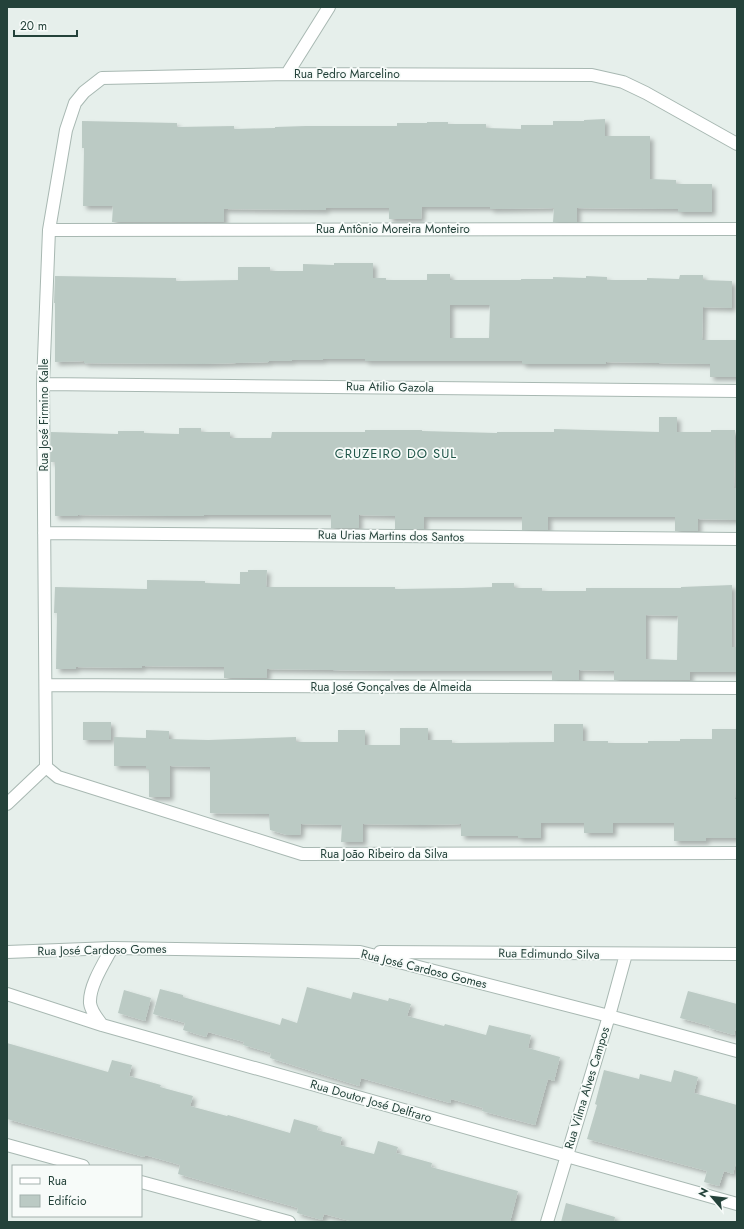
<svg xmlns="http://www.w3.org/2000/svg" width="744" height="1229" viewBox="0 0 744 1229" font-family="Jost,sans-serif">
<defs>
<filter id="shadow"><feDropShadow dx="3.5" dy="3.5" stdDeviation="2" flood-color="#0004"/></filter>
</defs>
<rect width="100%" height="100%" fill="#e6efeb"/>
<path fill="#bbcac4" fill-rule="evenodd" filter="url(#shadow)" d="M 605,119 L 605,136 L 650,136 L 650,179 L 676,180 L 676,184 L 712,184 L 712,212 L 678,212 L 678,209 L 577,208 L 577,222 L 553,222 L 554,208 L 490,209 L 490,207 L 422,207 L 421,219 L 389,219 L 389,208 L 326,208 L 326,210 L 224,209 L 224,222 L 112,222 L 113,206 L 83,206 L 84,148 L 82,148 L 82,121 L 177,123 L 177,127 L 234,126 L 234,129 L 275,128 L 275,127 L 306,126 L 397,126 L 397,123 L 427,123 L 427,122 L 448,122 L 448,124 L 486,124 L 486,128 L 521,129 L 521,125 L 553,125 L 553,121 L 584,121 L 584,120 Z
M 334,263 L 373,263 L 373,278 L 386,278 L 386,280 L 427,280 L 427,274 L 450,274 L 450,280 L 521,280 L 521,279 L 553,279 L 553,277 L 586,278 L 586,276 L 607,277 L 607,280 L 647,280 L 647,278 L 679,279 L 680,275 L 703,275 L 703,280 L 732,281 L 732,308 L 703,307 L 702,340 L 737,340 L 737,377 L 710,377 L 710,364 L 606,362 L 606,364 L 522,364 L 522,361 L 365,361 L 365,359 L 323,359 L 323,360 L 292,360 L 292,361 L 269,361 L 269,362 L 204,364 L 84,363 L 84,361 L 55,362 L 55,303 L 54,303 L 55,276 L 176,278 L 176,281 L 238,280 L 238,267 L 270,267 L 270,271 L 303,271 L 303,264 L 334,265 ZM 450,305 L 490,305 L 489,338 L 450,338 Z
M 659,417 L 677,417 L 677,432 L 711,432 L 711,430 L 735,430 L 734,488 L 737,488 L 737,520 L 698,519 L 698,531 L 675,531 L 675,517 L 548,517 L 548,530 L 522,530 L 522,517 L 424,517 L 424,529 L 395,529 L 395,516 L 359,515 L 359,528 L 331,528 L 331,515 L 204,515 L 204,516 L 169,516 L 78,515 L 78,516 L 55,516 L 55,462 L 51,462 L 51,432 L 118,434 L 118,431 L 144,431 L 144,433 L 179,434 L 179,428 L 201,428 L 201,432 L 230,432 L 230,438 L 271,438 L 272,432 L 365,432 L 365,430 L 422,430 L 422,431 L 497,433 L 497,432 L 554,432 L 554,429 L 659,432 Z
M 248,570 L 267,570 L 266,587 L 395,587 L 395,589 L 461,588 L 492,587 L 492,583 L 514,583 L 514,588 L 542,588 L 542,591 L 586,591 L 586,588 L 681,588 L 681,587 L 732,585 L 732,647 L 736,647 L 736,672 L 690,672 L 690,680 L 614,680 L 614,671 L 579,670 L 579,680 L 552,680 L 552,671 L 398,671 L 267,669 L 267,678 L 224,678 L 224,667 L 142,666 L 142,668 L 76,667 L 76,669 L 56,669 L 57,613 L 54,613 L 55,587 L 147,589 L 147,580 L 205,581 L 205,583 L 240,584 L 240,572 L 248,572 ZM 646,615 L 678,616 L 677,660 L 646,659 Z
M 83,722 L 111,722 L 111,740 L 83,740 Z
M 554,724 L 583,724 L 583,741 L 608,741 L 608,743 L 648,743 L 648,741 L 680,741 L 680,739 L 712,739 L 712,729 L 736,729 L 735,799 L 737,799 L 737,838 L 706,838 L 706,841 L 674,841 L 674,823 L 613,823 L 613,833 L 584,833 L 584,823 L 541,823 L 541,838 L 518,838 L 518,836 L 461,836 L 461,824 L 420,825 L 363,824 L 363,842 L 341,842 L 342,825 L 301,824 L 300,835 L 287,835 L 270,830 L 269,814 L 210,813 L 210,767 L 170,766 L 170,797 L 149,797 L 149,769 L 146,769 L 146,766 L 114,766 L 114,737 L 146,738 L 146,730 L 169,731 L 169,739 L 208,740 L 296,737 L 296,742 L 338,742 L 338,730 L 365,730 L 365,745 L 400,745 L 400,728 L 428,728 L 428,740 L 452,740 L 452,743 L 554,742 Z
M 307,987 L 351,999 L 353,992 L 388,1001 L 389,998 L 411,1004 L 407,1016 L 444,1026 L 445,1024 L 486,1035 L 489,1025 L 531,1035 L 528,1048 L 560,1057 L 554,1081 L 548,1079 L 535,1125 L 482,1111 L 483,1108 L 451,1099 L 450,1103 L 361,1078 L 359,1086 L 270,1058 L 271,1053 L 243,1045 L 244,1042 L 208,1032 L 206,1037 L 183,1030 L 185,1023 L 153,1014 L 160,989 L 183,995 L 183,997 L 280,1025 L 282,1018 L 297,1023 Z
M 124,990 L 151,998 L 145,1021 L 118,1013 Z
M 688,991 L 737,1004 L 737,1023 L 734,1035 L 709,1028 L 710,1026 L 680,1018 Z
M 7,1043 L 108,1072 L 112,1060 L 132,1065 L 129,1076 L 161,1085 L 160,1087 L 193,1096 L 190,1106 L 227,1116 L 228,1115 L 290,1133 L 294,1119 L 318,1126 L 317,1130 L 342,1137 L 340,1145 L 374,1154 L 378,1141 L 398,1147 L 396,1153 L 432,1163 L 431,1167 L 518,1191 L 510,1222 L 354,1222 L 324,1214 L 322,1220 L 297,1213 L 298,1208 L 178,1174 L 180,1165 L 145,1155 L 144,1157 L 7,1119 Z
M 604,1070 L 639,1079 L 640,1074 L 671,1082 L 674,1070 L 698,1077 L 694,1093 L 737,1105 L 737,1159 L 733,1174 L 724,1171 L 719,1186 L 704,1182 L 707,1171 L 587,1139 L 597,1105 L 595,1104 Z
M 566,1203 L 615,1217 L 614,1222 L 561,1222 Z"/>
<g fill="none" stroke-linecap="round" stroke-linejoin="round">
<g stroke="#a8b8b2" stroke-width="14">
<path id="minor" d="M 287,74 L 329,7
M 49,230 L 737,229
M 43,384 L 737,391
M 44,533 L 737,539
M 46,685 L 737,688
M 46,767 L 43,384 L 49,230 L 66,130 L 75,103 L 84,92 L 102,78 L 287,74 L 592,75 L 623,82 L 646,93 L 737,144
M 46,767 L 58,777 L 302,854 L 737,853
M 7,804 L 46,767
M 7,952 L 112,948 L 360,952 L 609,1016 L 737,1051
M 380,952 L 737,954
M 7,994 L 102,1025 L 737,1204
M 102,1025 C 98,1019 91,1012 90,1003 C 89,986 104,963 112,948
M 7,1145 L 83,1166
M 141,1182 L 289,1222
M 547,1222 L 609,1016 L 626,954"/>
</g>
<use href="#minor" stroke="#fff" stroke-width="12"/>
</g>
<g text-anchor="middle" dominant-baseline="central" stroke-width="3.5" stroke-linejoin="round" paint-order="stroke">
<g font-size="12" fill="#24423a" stroke="#f7fbf9">
<text x="347" y="74">Rua Pedro Marcelino</text>
<text x="393" y="229">Rua Antônio Moreira Monteiro</text>
<text transform="translate(390 387) rotate(1)">Rua Atilio Gazola</text>
<text transform="translate(44 415) rotate(-90)">Rua José Firmino Kalle</text>
<text transform="translate(391 536) rotate(1)">Rua Urias Martins dos Santos</text>
<text x="391" y="687">Rua José Gonçalves de Almeida</text>
<text x="384" y="854">Rua João Ribeiro da Silva</text>
<text transform="translate(102 950) rotate(-1)">Rua José Cardoso Gomes</text>
<text transform="translate(549 954) rotate(1)">Rua Edimundo Silva</text>
<text transform="translate(424 969) rotate(14)">Rua José Cardoso Gomes</text>
<text transform="translate(587 1088) rotate(-73)">Rua Vilma Alves Campos</text>
<text transform="translate(371 1101) rotate(16)">Rua Doutor José Delfraro</text>
</g>
<g font-size="13" letter-spacing="1" fill="#1f5548" stroke="#f7fbf9">
<text x="396" y="453">CRUZEIRO DO SUL</text>
</g>
</g>
<rect width="744" height="1229" fill="none" stroke="#24423a" stroke-width="16"/>
<rect x="12" y="1165" width="130" height="52" fill="#f7fbf9" stroke="#a3b1ad"/>
<rect x="20" y="1178" width="20" height="6" fill="#ffffff" stroke="#a3b1ad"/>
<text x="48" y="1185" font-size="12" fill="#24423a">Rua</text>
<rect x="20" y="1195" width="20" height="12" fill="#bbcac4" stroke="#a3b1ad"/>
<text x="48" y="1205" font-size="12" fill="#24423a">Edifício</text>
<g transform="translate(712 1197) rotate(298)" stroke="#f7fbf9" stroke-width="3" paint-order="stroke">
<path d="M0-3L7 15L0 10L-7 15Z" fill="#24423a"/>
<text y="-6" font-size="11" font-weight="bold" text-anchor="middle" fill="#24423a">N</text>
</g>
<path d="M14 30v6h63v-6" fill="none" stroke="#24423a" stroke-width="2"/>
<text x="20" y="30" font-size="12" fill="#24423a" stroke="#f7fbf9" stroke-width="3" paint-order="stroke">20 m</text>
</svg>
